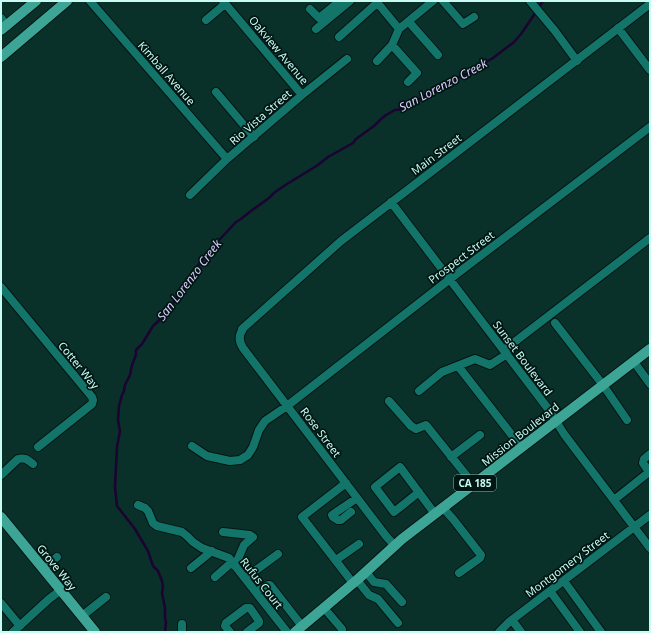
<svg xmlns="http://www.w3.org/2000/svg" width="651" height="633" viewBox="0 0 651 633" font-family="'Noto Sans',sans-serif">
<rect width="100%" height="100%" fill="#0a302a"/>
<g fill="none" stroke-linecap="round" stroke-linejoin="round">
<path stroke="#1b0332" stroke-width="2.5" d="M 539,7 L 543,1
M 165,632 L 166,622 L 165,618 L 165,608 L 162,593 L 163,587 L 162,581 L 158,571 L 153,566 L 148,551 L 135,529 L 117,506 L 115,487 L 117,447 L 120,431 L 118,420 L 119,406 L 122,395 L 124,391 L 125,385 L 130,375 L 132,365 L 136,355 L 136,350 L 142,344 L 153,326 L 167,313 L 193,271 L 202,261 L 204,256 L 236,222 L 241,219 L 251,211 L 269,198 L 275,192 L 287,184 L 318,165 L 328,157 L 353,143 L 356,139 L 374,126 L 380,120 L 386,115 L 395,110 L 402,109 L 435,90 L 440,88 L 444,85 L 471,71 L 493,58 L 514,42 L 521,34 L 536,12"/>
<g stroke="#061512" stroke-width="10">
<path id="minor" d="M 90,1 L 227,159
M 223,1 L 302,95
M 376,1 L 399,29
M 443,1 L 463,24 L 474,17
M 530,1 L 555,31 L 577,61
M 310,9 L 319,18 L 340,1
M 1,18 L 7,26
M 206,20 L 225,4
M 409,22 L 438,55
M 618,28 L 650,70
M 316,29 L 350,1
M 399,29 L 433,1
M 339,37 L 377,3
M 392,45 L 417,73 L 408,82
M 377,61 L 392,45 L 399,29
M 216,92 L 254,137
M 190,195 L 227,159 L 302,95 L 347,59
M 391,202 L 549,410 L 564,434 L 650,548
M 1,287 L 92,397 L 93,400 L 92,404 L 38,447
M 555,323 L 603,385 L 627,420
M 504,350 L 650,238
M 634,362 L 650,384
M 458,366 L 522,448
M 419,391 L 442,372 L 475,359 L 490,365 L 507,354
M 389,401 L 411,426 L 416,429 L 426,425 L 474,485
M 192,446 L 207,456 L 230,461 L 240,460 L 248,455 L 253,447 L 259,430 L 265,421 L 287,406 L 450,279 L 650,127
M 451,457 L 480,435
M 1,475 L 18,459 C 25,457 28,460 33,464
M 346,483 L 302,517 L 353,583
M 419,492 L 394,512 L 375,487 L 400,467 L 435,514
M 614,500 L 649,472 L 643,463 L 644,459 L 650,454
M 138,505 L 145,508 L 148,511 L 153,523 L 157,526 L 182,532 L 187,536 L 193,542 L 202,548 L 229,558 L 287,632
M 443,508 L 453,519 L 481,555 L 480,558 L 459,573
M 351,512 L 341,520 L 338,520 L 333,517 L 332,515 L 357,498
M 223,532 L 250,535 L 253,537 L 244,545 L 235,566
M 395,546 L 386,536 L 243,348 C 239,342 238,336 243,329 L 242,329 L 341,241 L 650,4
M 336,560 L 359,544
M 191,568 L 212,551
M 43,569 L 57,557
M 366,572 L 374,582 L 386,584 L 402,602
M 215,577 L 232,562
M 245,578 L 278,554
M 357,580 L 369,595 L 378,599 L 398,623
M 564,581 L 601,632
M 550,591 L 580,632
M 256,592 L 268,585 L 270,585 L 302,626
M 1,603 L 20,626
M 324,608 L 342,629 L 342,632
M 82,616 L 106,597
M 512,620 L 521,632
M 13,632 L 49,599 L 61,590
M 182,632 L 182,624
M 230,632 L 225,626 L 226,623 L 246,608 L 250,608 L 259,621 L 259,623 L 247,632
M 499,632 L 509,622 L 650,515"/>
</g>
<g stroke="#061512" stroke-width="12">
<path id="major" d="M 1,30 L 36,1
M 1,57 L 67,1
M 1,517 L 95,632
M 295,632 L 357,580 L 402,539 L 650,349"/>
</g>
<use href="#minor" stroke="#137569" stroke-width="8"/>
<use href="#major" stroke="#3ca596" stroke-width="10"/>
</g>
<g text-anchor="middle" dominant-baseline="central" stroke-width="3.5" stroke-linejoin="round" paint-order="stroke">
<rect fill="#001613" stroke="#8cb6ae" stroke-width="1" x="454" y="475" width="42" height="16" rx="3"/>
<g font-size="10" font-weight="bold" fill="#c8fbf1">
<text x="475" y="483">CA 185</text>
</g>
<g font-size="11" fill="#c8fbf1" stroke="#001613">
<text transform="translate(279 50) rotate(50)">Oakview Avenue</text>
<text transform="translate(167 73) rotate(49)">Kimball Avenue</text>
<text transform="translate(260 117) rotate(-41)">Rio Vista Street</text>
<text transform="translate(436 154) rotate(-37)">Main Street</text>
<text transform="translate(461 257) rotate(-37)">Prospect Street</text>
<text transform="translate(523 358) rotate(53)">Sunset Boulevard</text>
<text transform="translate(79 365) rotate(51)">Cotter Way</text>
<text transform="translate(321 432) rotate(53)">Rose Street</text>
<text transform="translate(520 434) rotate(-38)">Mission Boulevard</text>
<text transform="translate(567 564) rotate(-37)">Montgomery Street</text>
<text transform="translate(57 567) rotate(51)">Grove Way</text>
<text transform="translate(262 583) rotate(52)">Rufus Court</text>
</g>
<g font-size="12" font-style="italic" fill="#deccfe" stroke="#001613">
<text transform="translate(443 85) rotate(-28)">San Lorenzo Creek</text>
<text transform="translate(189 280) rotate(-53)">San Lorenzo Creek</text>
</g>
</g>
<rect width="651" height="633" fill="none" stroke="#c8fbf1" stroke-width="4"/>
</svg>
